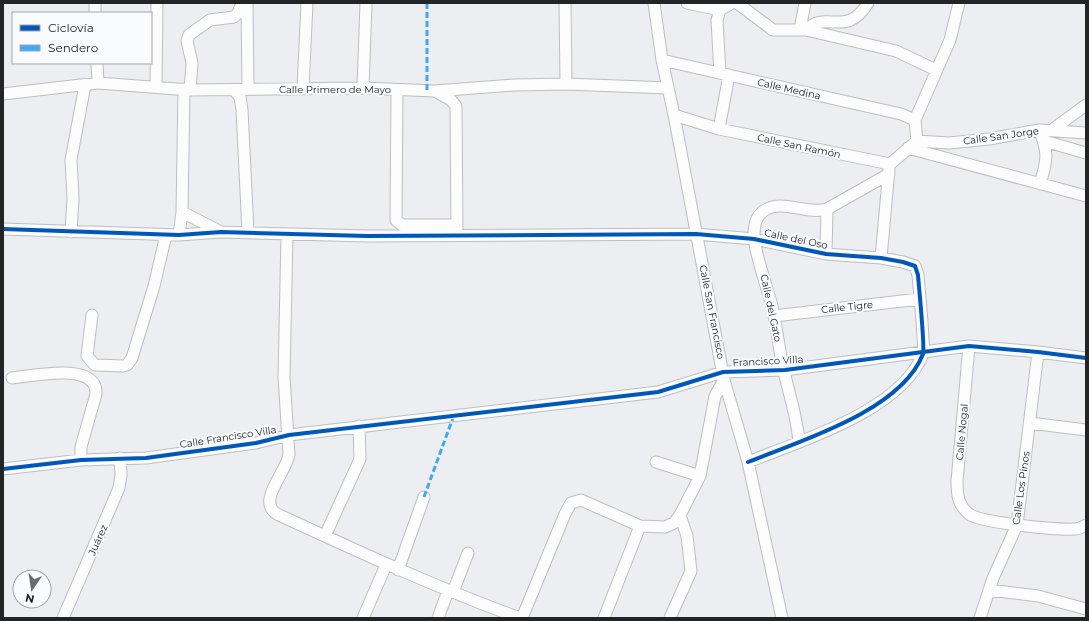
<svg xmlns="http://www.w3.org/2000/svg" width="1089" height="621" viewBox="0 0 1089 621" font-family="Montserrat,sans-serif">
<rect width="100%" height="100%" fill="#eceef1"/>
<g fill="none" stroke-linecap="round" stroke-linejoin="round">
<g stroke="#bdbec0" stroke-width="13">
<path id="street" d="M 95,3 L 95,13
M 247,3 L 248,89
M 565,3 L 566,84
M 654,3 L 662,60 L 674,115 L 724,380 L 748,462 L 782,618
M 687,3 L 720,10
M 737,3 L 773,30 L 806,30 L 896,51 L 936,70
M 800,30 L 805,3
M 806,30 C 826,9 846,39 868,3
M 662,60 L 901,114 L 915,120
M 97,63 L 98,83
M 720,73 L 717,20 L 720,10 L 732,3
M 156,86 L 157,3
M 303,88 L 307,3
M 363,88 L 366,3
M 190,90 L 192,63 L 187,41 L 189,35 L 210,20 L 234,17 L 238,13 L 242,3
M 234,90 L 240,97 L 242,110 L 248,232
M 397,90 L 396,220 L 402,225 L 457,225
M 435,91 L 451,100 L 456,106 L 457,232
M 3,94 L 98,83 L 190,90 L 363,88 L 435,91 L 514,85 L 566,84 L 668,88
M 674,115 L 719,129 L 890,164 L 917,141
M 719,129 L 729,75
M 1039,130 C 1049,152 1047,161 1040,184
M 1052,130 L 1086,105
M 917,141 L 949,143 L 989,139 L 1039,130 L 1086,133
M 917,141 L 915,120 L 950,40 L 959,3
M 1044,141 L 1086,153
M 908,148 L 1086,196
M 182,212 L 221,232
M 3,229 L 179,235 L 221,232 L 367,236 L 696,234 L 754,239 L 826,254 L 881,258 L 903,262 L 915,266 L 918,275 C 919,288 925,347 923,354 C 901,411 800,441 748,462
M 71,232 L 73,198 L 71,160 L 85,85
M 179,235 L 182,212 L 184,89
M 287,235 L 284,377 L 289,454 C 287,472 256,501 277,514 C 357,551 437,588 520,618
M 826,254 L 827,209 L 889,174
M 881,258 L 889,169
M 92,315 L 87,356 L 95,365 L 123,366 L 127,365 L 132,358 L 154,286 L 166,235
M 774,316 L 919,299
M 969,346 L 957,481 C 957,495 958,505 969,514 C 981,523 1058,530 1075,529 C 1079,529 1082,527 1086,525
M 12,378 C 32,376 98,361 96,394 L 81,447 L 81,460
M 1030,423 L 1086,430
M 799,442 C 797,415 787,388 782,362 C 778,342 776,322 771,302 C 766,285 755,253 754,237 C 754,227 755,216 765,210 C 783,199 806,215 827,209
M 656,462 L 700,476
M 3,469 L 81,460 L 146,458 L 256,443 L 289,435 L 658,392 L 723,372 L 785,370 L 969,346 L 1038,352 L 1086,358
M 325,536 L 360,459 L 359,426
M 398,570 L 424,497
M 989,590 L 1038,596 L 1086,609
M 453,592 L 468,553
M 63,618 L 119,488 L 121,475 L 120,458
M 363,618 L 386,565
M 438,618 L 448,591
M 522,618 L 565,514 L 571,503 L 581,500 L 640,526
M 604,618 L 640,526 L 665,527 L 674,523 L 680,515 L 700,476 L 715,396 L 724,380
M 670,618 L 691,571 L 687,536 L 680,515
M 980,618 L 993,578 L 1017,525 L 1038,352"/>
</g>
<use href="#street" stroke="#fcfcfd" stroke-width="11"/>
<path stroke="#3fa9f5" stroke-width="3" stroke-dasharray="6 3" stroke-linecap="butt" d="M 427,3 L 427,91
M 424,497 L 454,415"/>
<g stroke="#f9fbfe" stroke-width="6">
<path id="cycleway" d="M 3,229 L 179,235 L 221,232 L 367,236 L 696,234 L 754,239 L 826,254 L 881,258 L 903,262 L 915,266 L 918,275 C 919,288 925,347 923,354 C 901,411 800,441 748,462
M 3,469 L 81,460 L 146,458 L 256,443 L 289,435 L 658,392 L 723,372 L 785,370 L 969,346 L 1038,352 L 1086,358"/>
</g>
<use href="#cycleway" stroke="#0057b8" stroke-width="4"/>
</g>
<g text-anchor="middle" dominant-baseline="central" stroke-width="4" stroke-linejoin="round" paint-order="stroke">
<g font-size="10" fill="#222426" stroke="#f9fbfe">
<text x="335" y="89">Calle Primero de Mayo</text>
<text transform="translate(789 89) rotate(13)">Calle Medina</text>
<text transform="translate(1001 136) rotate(-8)">Calle San Jorge</text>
<text transform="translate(799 146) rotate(12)">Calle San Ramón</text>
<text transform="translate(796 239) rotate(12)">Calle del Oso</text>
<text transform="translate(847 307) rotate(-6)">Calle Tigre</text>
<text transform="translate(771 308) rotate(78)">Calle del Gato</text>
<text transform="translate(712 312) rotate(79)">Calle San Francisco</text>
<text transform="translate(768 361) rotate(-3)">Francisco Villa</text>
<text transform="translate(962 432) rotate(-85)">Calle Nogal</text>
<text transform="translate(228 437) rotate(-9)">Calle Francisco Villa</text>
<text transform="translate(1021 488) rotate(-82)">Calle Los Pinos</text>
<text transform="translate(98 540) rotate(-66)">Juárez</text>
</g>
</g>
<rect width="1089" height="621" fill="none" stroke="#222426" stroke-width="8"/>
<rect x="12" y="12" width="140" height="52" fill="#f9fbfe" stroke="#a3a5a8"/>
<rect x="20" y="25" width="20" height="6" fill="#0057b8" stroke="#a3a5a8"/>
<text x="48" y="32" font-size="12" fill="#222426">Ciclovía</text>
<rect x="20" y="45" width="20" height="6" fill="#3fa9f5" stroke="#a3a5a8"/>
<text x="48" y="52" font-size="12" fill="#222426">Sendero</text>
<g transform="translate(32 589) rotate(193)"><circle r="19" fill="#f9fbfe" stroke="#a3a5a8"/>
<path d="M0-3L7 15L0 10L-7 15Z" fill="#696b6d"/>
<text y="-6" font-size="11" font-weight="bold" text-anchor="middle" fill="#222426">N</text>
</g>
</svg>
